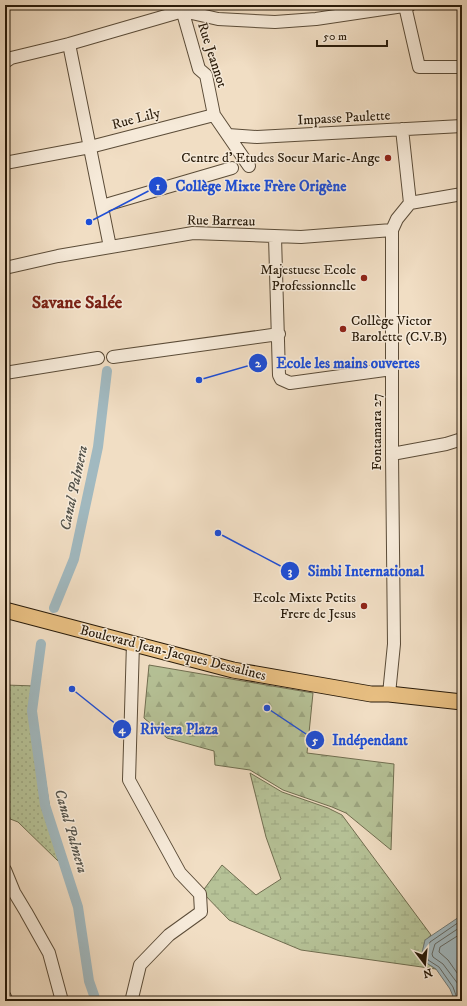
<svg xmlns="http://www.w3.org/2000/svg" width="467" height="1006" viewBox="0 0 467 1006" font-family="'IM FELL DW Pica',serif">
<defs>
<pattern id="grass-dots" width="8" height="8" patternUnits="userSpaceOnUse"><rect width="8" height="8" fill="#b6c297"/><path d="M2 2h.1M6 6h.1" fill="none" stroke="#9ca681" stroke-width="1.8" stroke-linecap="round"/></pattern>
<pattern id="forest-firs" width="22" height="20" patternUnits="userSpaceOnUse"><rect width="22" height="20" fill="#b6c297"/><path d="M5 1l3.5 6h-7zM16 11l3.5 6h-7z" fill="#9ca681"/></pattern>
<pattern id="wetland-marsh" width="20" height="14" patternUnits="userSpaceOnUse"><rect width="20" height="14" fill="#b6c297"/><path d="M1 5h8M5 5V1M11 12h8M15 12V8" fill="none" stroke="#9ca681"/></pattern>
</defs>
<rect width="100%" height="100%" fill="#f1dec4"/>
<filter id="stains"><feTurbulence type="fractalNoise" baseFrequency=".005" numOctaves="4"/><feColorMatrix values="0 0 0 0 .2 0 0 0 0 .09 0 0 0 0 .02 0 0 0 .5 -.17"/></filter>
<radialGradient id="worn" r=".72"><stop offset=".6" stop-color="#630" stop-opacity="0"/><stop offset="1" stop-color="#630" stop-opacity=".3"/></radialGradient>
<path fill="url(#grass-dots)" stroke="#706e50" d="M 5,685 L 36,686 L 34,706 L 58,861 L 18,822 L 5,817 Z"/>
<path fill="url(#forest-firs)" stroke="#706e50" d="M 149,665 L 313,693 L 307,753 L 394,764 L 391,850 L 346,813 L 332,807 L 283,790 L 250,770 L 215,765 L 214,751 L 167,738 L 144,718 Z"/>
<path fill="url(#wetland-marsh)" stroke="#706e50" d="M 250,773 L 282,792 L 328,808 L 342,815 L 431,935 C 422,942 422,952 425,962 L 436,969 L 301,950 L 229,920 L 202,892 L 222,865 L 256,895 L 281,879 L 266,837 Z"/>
<path fill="#a1b9c0" stroke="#717a77" d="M 462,915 L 462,1001 L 455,1001 L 450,989 L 436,969 L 425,962 L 422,953 L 425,940 Z"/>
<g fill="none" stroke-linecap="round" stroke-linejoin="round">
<path stroke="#656a65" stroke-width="1" d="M 462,926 L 435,944 L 432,954 L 433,957 L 443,964 L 458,984 L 462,995
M 462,933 L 440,947 L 439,952 L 448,960 L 462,980
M 458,1001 L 453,987 L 439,967 L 428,960 L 426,953 L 430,942 L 462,920"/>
<path stroke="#a1b9c0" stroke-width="10" d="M 54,608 L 74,559 L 98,447 L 107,371
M 41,644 L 32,711 L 45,805 L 78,907 L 89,981 L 96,1001"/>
<g stroke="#5b4c38" stroke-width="14">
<path id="minor" d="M 181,6 L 199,69 L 206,75 L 214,115
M 405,6 L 419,67 L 462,67
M 69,44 L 110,247
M 5,62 L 11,58 L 69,44 L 183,11 L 218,19 L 275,22 L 316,19 L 410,5
M 402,129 L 410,203
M 228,135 L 257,137 L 462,126
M 5,163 L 90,147 L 214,115 L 249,166
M 102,206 L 232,168
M 275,237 L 279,375 L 281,379 L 290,383 L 392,369
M 5,268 L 58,256 L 193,233 L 301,237 L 392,230
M 113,357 L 279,334
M 5,373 L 98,358
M 392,454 L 446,444 L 462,439
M 389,694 L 394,644 L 392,454 L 392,230 L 397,219 L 410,203 L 462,194
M 5,870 L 14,892 L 26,912 L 49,953 L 62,1001
M 5,997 L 6,1001
M 132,1001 L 132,998 L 140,965 L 169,935 L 201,912 L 200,894 L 180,873 L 129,780 L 133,643"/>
</g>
<g stroke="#291b0a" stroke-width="17">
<path id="major" d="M 5,610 L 233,670 L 371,694 L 389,694 L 462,702"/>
</g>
<use href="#minor" stroke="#f6ead9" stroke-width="12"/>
<use href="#major" stroke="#e8bf82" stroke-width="15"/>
</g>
<g fill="#8f2418" stroke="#f6ead9" stroke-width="1.5">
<circle cx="388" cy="158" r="4"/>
<circle cx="364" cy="278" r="4"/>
<circle cx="343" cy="329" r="4"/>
<circle cx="364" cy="606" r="4"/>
</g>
<g text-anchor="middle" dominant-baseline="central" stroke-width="3" stroke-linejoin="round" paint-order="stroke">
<g font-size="14" fill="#291b0a" stroke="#f6ead9">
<text transform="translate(212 55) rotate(72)">Rue Jeannot</text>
<text transform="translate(344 118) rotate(-3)">Impasse Paulette</text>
<text transform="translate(136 119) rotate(-15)">Rue Lily</text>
<text transform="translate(221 221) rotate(1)">Rue Barreau</text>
<text transform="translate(377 432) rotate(-90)">Fontamara 27</text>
<text transform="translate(173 653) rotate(14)">Boulevard Jean-Jacques Dessalines</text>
</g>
<g font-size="14" fill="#291b0a" stroke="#f6ead9" text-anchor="end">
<text x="380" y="158">Centre d' Etudes Soeur Marie-Ange</text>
<text x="356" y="270">Majestuese Ecole<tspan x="356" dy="16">Professionnelle</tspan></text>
<text x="351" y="321" text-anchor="start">Collège Victor<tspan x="351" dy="16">Barolette (C.V.B)</tspan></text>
<text x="356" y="598">Ecole Mixte Petits<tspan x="356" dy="16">Frere de Jesus</tspan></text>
</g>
<g font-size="15" font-style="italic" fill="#53524a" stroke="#f6ead9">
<text transform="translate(74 488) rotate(-78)">Canal Palmera</text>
<text transform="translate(71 831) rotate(74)">Canal Palmera</text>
</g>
<g font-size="18" font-weight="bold" fill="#7a1f14" stroke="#f6ead9">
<text x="77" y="303">Savane Salée</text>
</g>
</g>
<path fill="none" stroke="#1d4ed8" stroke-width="1.5" d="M89 222L158 186M199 380L258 363M218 533L290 571M72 689L122 729M267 708L315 740"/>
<g fill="#1d4ed8" stroke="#f6ead9" stroke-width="1.5">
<circle cx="89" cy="222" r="4"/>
<circle cx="199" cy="380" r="4"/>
<circle cx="218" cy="533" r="4"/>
<circle cx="72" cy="689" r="4"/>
<circle cx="267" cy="708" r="4"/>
<circle cx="158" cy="186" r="10"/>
<circle cx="258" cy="363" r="10"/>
<circle cx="290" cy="571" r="10"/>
<circle cx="122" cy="729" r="10"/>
<circle cx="315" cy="740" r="10"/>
</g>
<g font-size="12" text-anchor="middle" font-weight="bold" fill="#fff">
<text x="158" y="190">1</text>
<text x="258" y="367">2</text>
<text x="290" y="575">3</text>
<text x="122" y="733">4</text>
<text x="315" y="744">5</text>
</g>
<g font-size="15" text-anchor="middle" font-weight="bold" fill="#1d4ed8" stroke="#f6ead9" stroke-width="3" stroke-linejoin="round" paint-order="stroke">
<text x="261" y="191">Collège Mixte Frère Origène</text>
<text x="348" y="368">Ecole les mains ouvertes</text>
<text x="366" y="576">Simbi International</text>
<text x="179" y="734">Riviera Plaza</text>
<text x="370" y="745">Indépendant</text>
</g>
<rect width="467" height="1006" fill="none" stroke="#f1dec4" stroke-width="20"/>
<rect x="6" y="6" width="455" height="994" fill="none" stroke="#291b0a" stroke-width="2"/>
<rect x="10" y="10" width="447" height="986" fill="none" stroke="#291b0a"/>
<g transform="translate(425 964) rotate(164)" stroke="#f6ead9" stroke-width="3" paint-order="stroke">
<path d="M0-3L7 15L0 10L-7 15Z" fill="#291b0a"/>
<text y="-6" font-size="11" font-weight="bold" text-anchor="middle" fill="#291b0a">N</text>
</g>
<path d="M317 40v6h70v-6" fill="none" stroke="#291b0a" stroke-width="2"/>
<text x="323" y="40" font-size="12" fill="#291b0a" stroke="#f6ead9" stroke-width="3" paint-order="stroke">50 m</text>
<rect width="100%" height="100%" filter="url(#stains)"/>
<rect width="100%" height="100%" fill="url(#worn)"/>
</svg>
